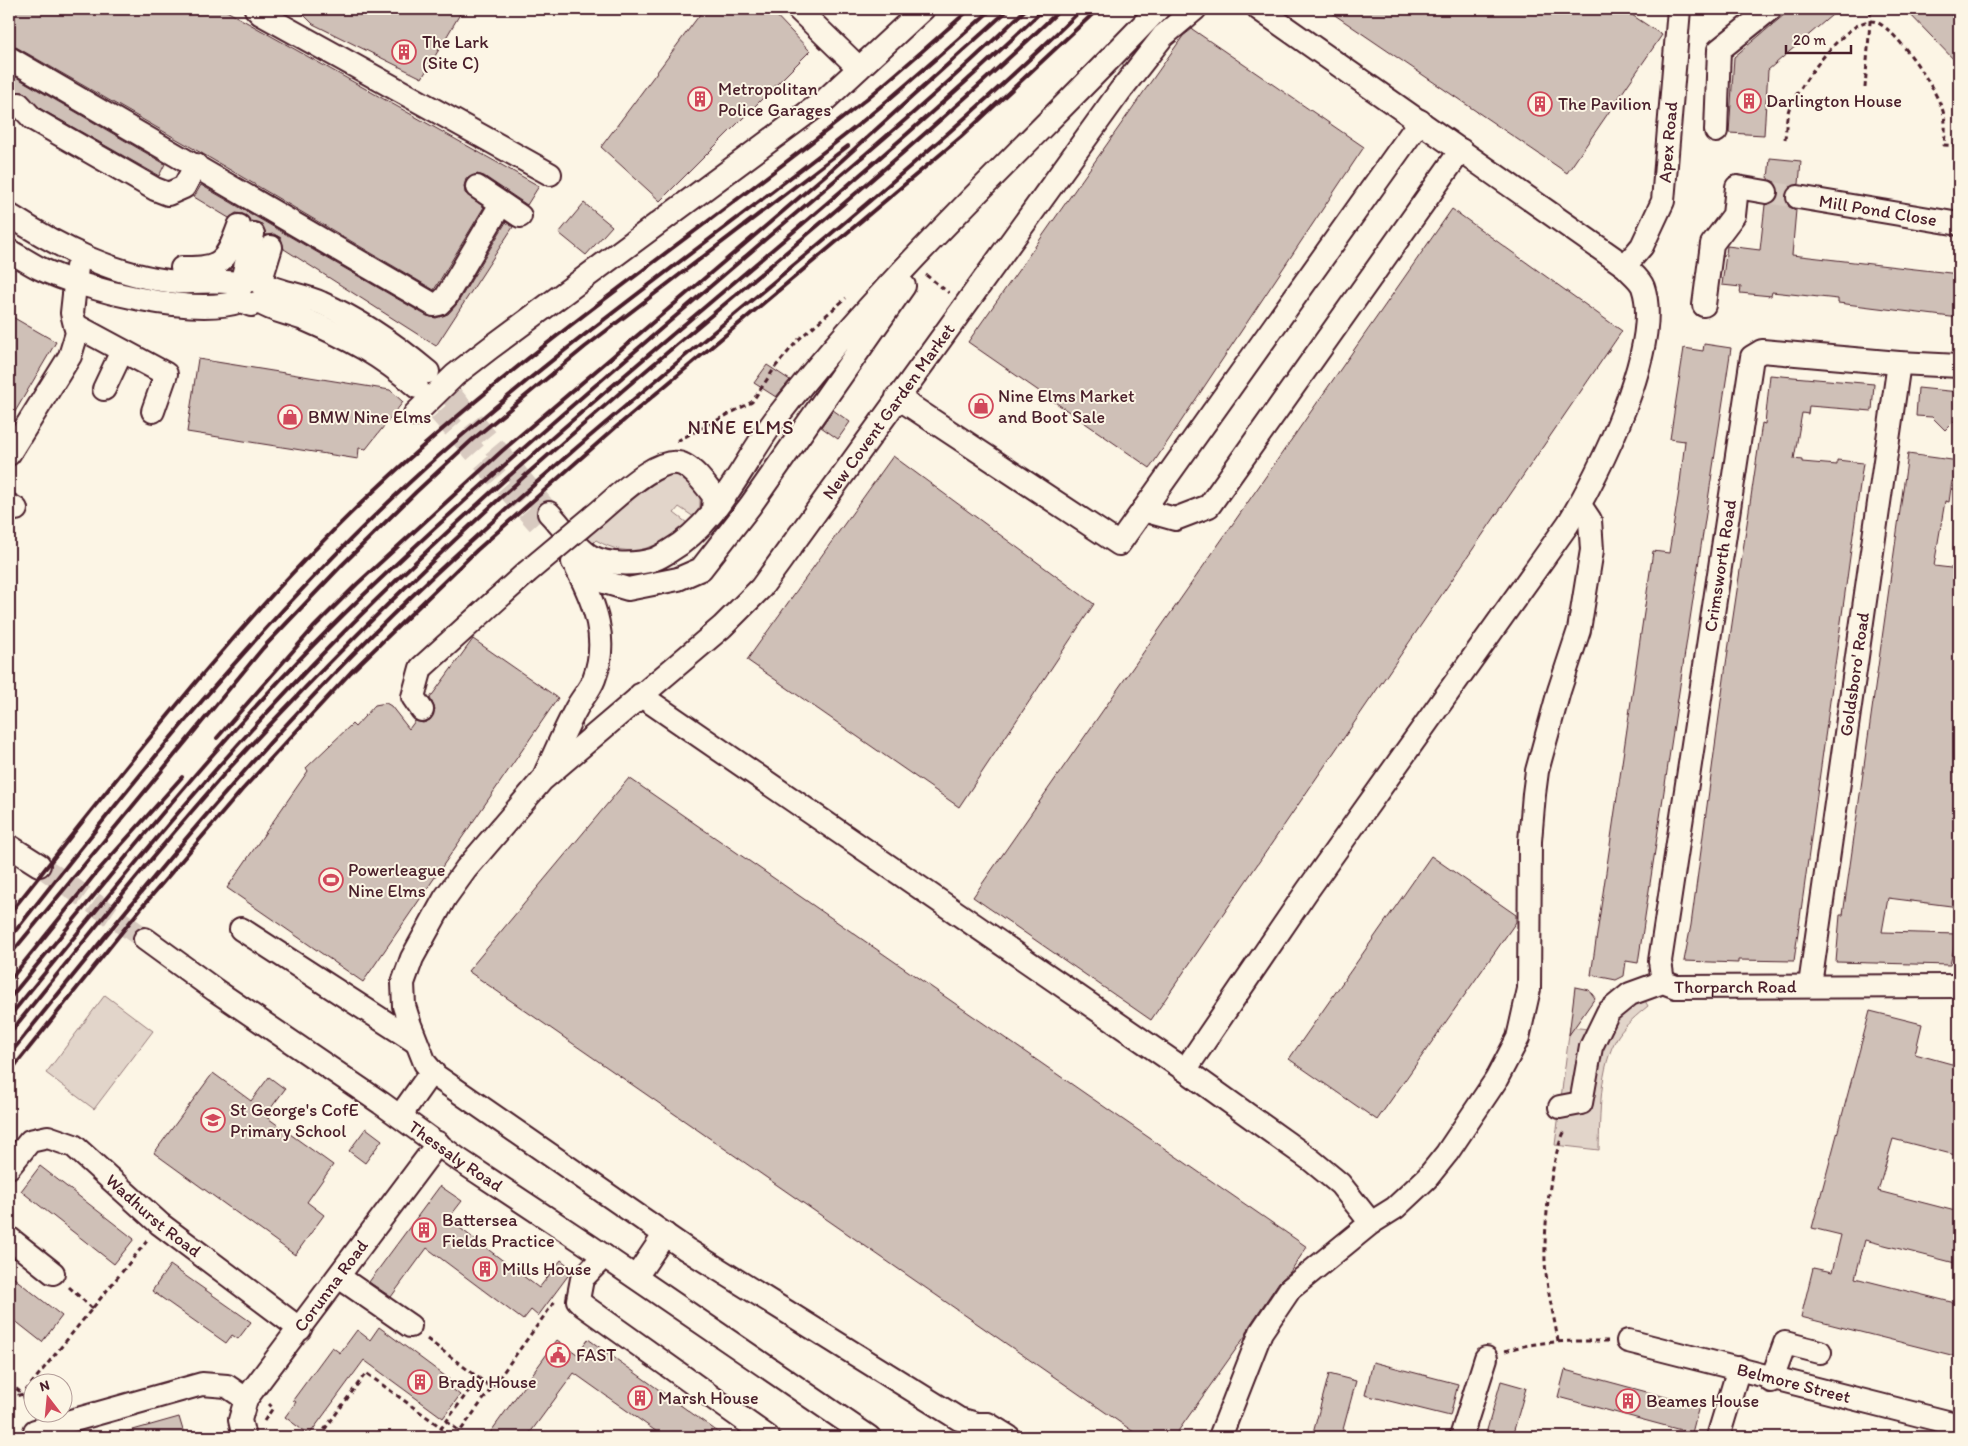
<svg xmlns="http://www.w3.org/2000/svg" width="1968" height="1446" viewBox="0 0 1968 1446" font-family="Itim,sans-serif">
<rect width="100%" height="100%" fill="#fcf5e5"/>
<filter id="ink" filterUnits="userSpaceOnUse"><feTurbulence type="fractalNoise" baseFrequency=".02" numOctaves="2"/><feDisplacementMap in="SourceGraphic" scale="10" xChannelSelector="R" yChannelSelector="G"/><feConvolveMatrix kernelMatrix="1 2 1 2 8 2 1 2 1" color-interpolation-filters="sRGB"/></filter>
<g filter="url(#ink)">
<path fill="#e2d5ca" stroke="#967a7a" d="M 664,473 C 679,475 691,478 696,493 L 700,494 L 700,506 L 694,517 L 679,507 L 674,513 L 687,523 C 659,548 631,561 596,540 L 593,543 L 587,538 L 654,479 Z
M 1635,983 L 1648,1006 C 1637,1015 1626,1024 1618,1036 C 1599,1066 1600,1116 1599,1150 L 1555,1145 L 1570,1027 L 1588,1029 Z
M 105,995 L 153,1031 L 94,1109 L 46,1073 Z"/>
<path fill="#cfc0b7" stroke="#4a1f2b" d="M 9,9 L 223,9 L 539,186 L 527,205 L 484,176 L 477,174 L 466,179 L 464,186 L 465,193 L 484,207 L 434,290 L 203,154 L 16,47 L 9,45 Z
M 298,9 L 463,9 L 422,78 L 313,24 Z
M 704,9 L 770,9 L 810,51 L 660,201 L 601,147 Z
M 1326,9 L 1623,9 L 1662,35 L 1567,173 Z
M 1791,9 L 1839,9 L 1768,70 L 1764,135 L 1729,133 L 1734,57 Z
M 1905,9 L 1946,9 L 1959,23 L 1959,65 Z
M 1192,29 L 1364,147 L 1150,468 L 968,342 L 1183,36 Z
M 9,73 L 165,164 L 159,176 L 41,109 L 23,92 L 12,93 L 9,91 Z
M 1770,158 L 1801,161 L 1799,184 L 1788,188 L 1785,195 L 1789,207 L 1796,210 L 1792,255 L 1959,274 L 1959,318 L 1838,303 L 1838,299 L 1772,292 L 1771,296 L 1740,293 L 1741,287 L 1722,285 L 1727,246 L 1760,250 L 1765,205 L 1776,201 L 1779,194 L 1775,182 L 1768,179 Z
M 201,185 L 427,316 L 436,318 L 448,314 L 457,304 L 506,222 L 513,227 L 436,346 L 284,249 L 281,238 L 274,234 L 266,235 L 262,224 L 251,221 L 243,214 L 236,213 L 229,218 L 194,197 Z
M 584,203 L 612,226 L 586,255 L 559,233 Z
M 1452,209 L 1622,331 L 1151,1020 L 973,897 Z
M 9,315 L 56,342 L 9,422 Z
M 1704,344 L 1731,348 L 1638,963 L 1626,961 L 1624,976 L 1616,980 L 1591,975 L 1653,551 L 1669,553 L 1679,491 L 1685,441 L 1670,439 L 1684,348 L 1703,351 Z
M 198,359 L 390,390 L 403,402 L 366,449 L 359,448 L 358,459 L 187,432 Z
M 767,365 L 790,380 L 776,397 L 754,383 Z
M 1770,375 L 1874,384 L 1872,411 L 1809,406 L 1808,414 L 1802,413 L 1794,459 L 1802,460 L 1802,462 L 1837,465 L 1837,460 L 1863,463 L 1794,961 L 1738,960 L 1738,963 L 1684,961 L 1691,925 L 1726,664 L 1762,423 L 1765,424 Z
M 1918,388 L 1959,392 L 1959,416 L 1945,430 L 1932,417 L 1916,416 Z
M 833,410 L 850,422 L 838,439 L 821,427 Z
M 1908,454 L 1959,461 L 1959,482 L 1952,481 L 1949,502 L 1945,501 L 1934,566 L 1959,569 L 1959,907 L 1888,898 L 1882,932 L 1957,934 L 1950,965 L 1836,962 L 1840,915 L 1843,915 Z
M 893,456 L 1094,604 L 959,807 L 747,660 Z
M 473,639 L 558,698 L 363,982 L 227,888 L 308,771 L 306,768 L 352,724 L 355,727 L 375,705 L 386,703 L 391,706 L 409,729 L 415,721 L 423,723 L 430,720 L 435,709 L 430,698 Z
M 629,778 L 1307,1247 L 1290,1272 L 1279,1282 L 1250,1325 L 1246,1335 L 1174,1437 L 1141,1437 L 468,971 Z
M 1431,856 L 1516,915 L 1516,922 L 1377,1120 L 1289,1059 Z
M 1575,987 L 1589,990 L 1595,998 L 1569,1035 Z
M 1870,1011 L 1922,1024 L 1915,1054 L 1959,1066 L 1959,1156 L 1893,1139 L 1878,1191 L 1959,1212 L 1959,1264 L 1865,1240 L 1855,1278 L 1959,1304 L 1959,1357 L 1801,1317 L 1813,1268 L 1832,1272 L 1841,1235 L 1812,1228 Z
M 213,1073 L 251,1101 L 269,1077 L 285,1089 L 265,1116 L 333,1165 L 307,1202 L 324,1215 L 295,1255 L 154,1153 Z
M 366,1128 L 382,1140 L 365,1163 L 349,1151 Z
M 40,1166 L 134,1239 L 114,1264 L 21,1191 Z
M 440,1186 L 462,1201 L 448,1219 L 539,1288 L 561,1260 L 573,1269 L 538,1316 L 531,1310 L 523,1320 L 427,1248 L 391,1297 L 369,1282 Z
M 170,1265 L 251,1322 L 238,1339 L 232,1335 L 226,1343 L 152,1291 Z
M 9,1274 L 62,1316 L 42,1342 L 9,1316 Z
M 379,1327 L 449,1379 L 446,1384 L 460,1395 L 443,1418 L 364,1360 L 309,1435 L 285,1417 L 296,1402 L 293,1400 L 332,1347 L 340,1353 L 357,1330 L 370,1340 Z
M 588,1339 L 725,1437 L 664,1437 L 574,1373 L 527,1437 L 487,1437 L 557,1340 L 577,1354 Z
M 1373,1362 L 1458,1384 L 1450,1416 L 1365,1395 Z
M 1565,1370 L 1699,1406 L 1692,1433 L 1558,1397 Z
M 1329,1374 L 1356,1381 L 1341,1437 L 1312,1437 Z
M 1501,1381 L 1526,1388 L 1512,1437 L 1485,1437 Z
M 179,1417 L 185,1437 L 127,1437 L 126,1432 Z"/>
<g fill="none" stroke-linecap="round" stroke-linejoin="round">
<path stroke="#d8cac0" stroke-width="22" stroke-dasharray="22 11" stroke-linecap="butt" d="M 1766,192 L 1798,197
M 429,372 L 451,395 L 549,513
M 417,387 L 538,523
M 39,865 L 145,939"/>
<g stroke="#4a1f2b" stroke-width="26">
<g id="minor">
<path d="M 256,9 L 261,14 L 550,174"/>
<path d="M 798,9 L 859,68"/>
<path d="M 9,58 L 434,305 L 439,304 L 446,297 L 501,204"/>
<path d="M 19,104 L 33,119 L 155,189 L 168,194 L 184,187 L 196,165"/>
<path d="M 1716,131 L 1719,50 L 1770,9"/>
<path d="M 477,187 L 520,216"/>
<path id="s1" d="M 1798,197 L 1959,224"/>
<path d="M 9,215 C 59,247 117,277 178,282 C 199,283 221,279 242,284 L 249,280 L 256,280 C 271,291 302,294 321,303 C 360,320 396,345 428,372"/>
<path d="M 9,251 C 19,256 29,263 39,268 C 84,290 194,317 241,301 L 251,305 L 259,302 C 273,312 290,313 306,320 C 348,338 382,356 417,387"/>
<path id="s2" d="M 1625,266 L 1642,246 L 1663,201 L 1679,9"/>
<path d="M 182,268 C 221,269 226,262 239,226"/>
<path d="M 260,283 L 271,247"/>
<path d="M 239,293 L 253,234"/>
<path d="M 1704,305 L 1712,244 L 1734,215 L 1737,187 L 1766,192"/>
<path d="M 75,325 L 166,374 L 153,411"/>
<path d="M 104,389 L 122,351"/>
<path d="M 897,397 L 1119,544 L 1420,121"/>
<path d="M 415,414 L 455,375 L 490,348 L 826,99 L 923,9"/>
<path d="M 9,454 L 70,356 L 77,333 L 72,313 L 77,267"/>
<path d="M 9,505 L 16,509"/>
<path d="M 1143,510 L 1175,519 L 1209,506 L 1461,150"/>
<path d="M 549,513 C 560,524 578,550 592,557 C 608,565 635,565 652,560 C 657,559 663,555 668,552 C 720,522 742,463 777,417 C 891,269 1030,144 1158,9"/>
<path d="M 594,516 C 613,501 659,452 684,465 C 697,472 705,485 714,496 L 713,511"/>
<path d="M 573,562 L 594,579 L 628,589 L 678,579 L 701,569 L 750,506 L 904,286"/>
<path d="M 640,695 L 1185,1070 L 1311,1160 L 1340,1184 L 1371,1223"/>
<path d="M 422,710 L 413,697 L 421,668 L 526,573"/>
<path d="M 546,772 C 556,751 565,729 576,709 C 581,699 590,690 594,679 C 609,640 595,604 577,569"/>
<path d="M 9,846 L 39,865"/>
<path d="M 241,929 L 416,1042"/>
<path id="s3" d="M 145,939 L 215,990 L 381,1103 L 458,1159 L 591,1247 L 869,1437"/>
<path id="s4" d="M 1663,982 L 1660,961 L 1752,357 L 1762,351 L 1899,363 L 1959,366"/>
<path id="s5" d="M 1810,985 L 1899,363"/>
<path d="M 1185,1070 L 1307,891 L 1568,524 C 1599,474 1663,345 1643,287 C 1640,279 1630,272 1625,266 L 1259,9"/>
<path id="s6" d="M 1560,1107 L 1581,1103 L 1591,1047 L 1608,1012 L 1630,994 L 1663,982 L 1676,987 L 1959,986"/>
<path d="M 400,1116 L 432,1071"/>
<path id="s7" d="M 9,1167 L 30,1141 L 48,1137 L 74,1146 L 160,1224 L 300,1329"/>
<path d="M 9,1238 L 53,1273"/>
<path d="M 604,1256 L 582,1279 L 578,1300 L 584,1306 L 768,1437"/>
<path d="M 339,1277 L 410,1326"/>
<path d="M 636,1277 L 665,1234"/>
<path id="s8" d="M 1628,1341 L 1959,1425"/>
<path d="M 1771,1381 L 1785,1343 L 1820,1352"/>
<path d="M 35,1431 L 202,1384 L 227,1386 L 246,1399"/>
<path id="s9" d="M 244,1437 L 240,1420 L 246,1399 L 438,1143"/>
<path id="s10" d="M 1009,1437 L 988,1424 L 977,1424 L 959,1419 L 686,1249 L 436,1076 L 425,1063 L 410,1025 L 404,1006 L 403,983 L 412,958 L 445,898 L 466,869 L 542,780 L 722,627 L 761,588 L 1120,91 L 1163,36 L 1195,9"/>
<path d="M 1220,1437 L 1261,1332 L 1290,1289 L 1371,1223 L 1395,1208 L 1427,1178 L 1447,1153 L 1496,1080 L 1518,1038 L 1529,989 L 1530,841 L 1534,794 L 1537,771 L 1559,691 L 1579,630 L 1592,550 L 1590,520 L 1580,505"/>
<path d="M 1461,1437 L 1486,1358"/>
<path d="M 1718,1437 L 1739,1368"/>
</g>
</g>
<path stroke="#4a1f2b" stroke-width="3" stroke-dasharray="5 4" stroke-linecap="butt" d="M 1865,88 L 1871,9
M 1785,139 C 1786,130 1786,118 1789,109 C 1799,86 1846,19 1872,21 C 1893,22 1940,94 1944,115 C 1946,125 1945,135 1944,145 L 1959,146
M 926,275 L 949,293
M 677,441 L 752,402 L 776,366 L 799,339 L 846,298
M 69,1287 L 93,1309
M 427,1339 L 492,1388
M 1558,1341 C 1554,1315 1546,1287 1545,1261 C 1544,1229 1550,1155 1566,1129
M 1505,1351 C 1539,1340 1573,1341 1608,1341
M 9,1383 L 23,1394 L 28,1411
M 9,1398 L 23,1394 L 147,1241
M 264,1421 L 273,1408 L 269,1404
M 446,1421 L 459,1431
M 319,1437 L 366,1373 L 442,1428
M 435,1437 L 478,1378
M 456,1437 L 555,1301"/>
<use href="#minor" stroke="#fcf5e5" stroke-width="22"/>
<path stroke="#4a1f2b" stroke-width="4" d="M 217,738 L 313,628 L 357,584 L 502,451 L 829,172 L 1009,9
M 9,914 C 125,769 239,618 375,490 C 522,351 691,239 849,113 C 891,80 930,44 970,9
M 9,939 C 134,780 261,620 410,482 C 550,352 708,244 858,125 C 904,88 948,48 992,9
M 9,956 L 263,648 L 342,565 L 416,492 L 472,440 L 585,347 L 848,146
M 9,981 L 96,873 L 182,777
M 9,999 C 126,857 239,713 373,586 C 502,463 639,348 775,231 C 860,159 946,87 1026,9
M 9,1017 C 125,874 242,731 374,602 C 587,393 828,215 1044,9
M 9,1034 C 80,946 151,857 226,772 C 309,681 396,594 487,510 C 674,339 878,185 1061,9
M 9,1055 C 137,896 264,737 412,596 C 627,391 869,217 1082,9
M 9,1073 L 142,907 L 242,790 L 351,672 L 477,550 L 615,428 L 961,137 L 1098,9"/>
<g stroke="#4a1f2b" stroke-width="26" stroke-linecap="butt">
<path id="minor-bridge" d="M 526,573 L 594,516"/>
</g>
<use href="#minor-bridge" stroke="#fcf5e5" stroke-width="22"/>
</g>
</g>
<defs>
<g id="building-ring" transform="scale(1.25)"><circle r="9.5" fill="#fcf5e5" stroke="#d1495b" stroke-width="1.5"/><path d="M-4-6H4V6H1V3H-1V6H-4ZM-2.5-4.3h1.7v1.8h-1.7ZM.8-4.3h1.7v1.8H.8ZM-2.5-1h1.7V.8h-1.7ZM.8-1h1.7V.8H.8Z" fill="#d1495b"/></g>
<g id="shop-ring" transform="scale(1.25)"><circle r="9.5" fill="#fcf5e5" stroke="#d1495b" stroke-width="1.5"/><path d="M-5-2.5h2.3a2.7 3.5 0 0 1 5.4 0H5L5.5 6h-11ZM-1.5-2.5h3a1.5 2.3 0 0 0-3 0Z" fill="#d1495b"/></g>
<g id="stadium-ring" transform="scale(1.25)"><circle r="9.5" fill="#fcf5e5" stroke="#d1495b" stroke-width="1.5"/><path d="M0-5a6.5 5 0 1 0 0 10a6.5 5 0 1 0 0-10ZM-3.5-1.8h7v3.6h-7Z" fill="#d1495b"/></g>
<g id="school-ring" transform="scale(1.25)"><circle r="9.5" fill="#fcf5e5" stroke="#d1495b" stroke-width="1.5"/><path d="M0-5L7-2L0 1L-7-2ZM-4 1L0 2.5L4 1V4Q0 6-4 4Z" fill="#d1495b"/></g>
<g id="civic-ring" transform="scale(1.25)"><circle r="9.5" fill="#fcf5e5" stroke="#d1495b" stroke-width="1.5"/><path d="M-.6-6.5H3V-4.5H.6V-3L4-1V1h2V6H-6V1h2V-1L-.6-3ZM-1.2 2.5V6h2.4V2.5Z" fill="#d1495b"/></g>
</defs>
<g fill-rule="evenodd">
<use href="#building-ring" x="404" y="52"/>
<use href="#building-ring" x="700" y="99"/>
<use href="#building-ring" x="1749" y="101"/>
<use href="#building-ring" x="1540" y="104"/>
<use href="#shop-ring" x="981" y="406"/>
<use href="#shop-ring" x="290" y="417"/>
<use href="#stadium-ring" x="331" y="880"/>
<use href="#school-ring" x="213" y="1120"/>
<use href="#building-ring" x="424" y="1230"/>
<use href="#building-ring" x="485" y="1269"/>
<use href="#civic-ring" x="558" y="1355"/>
<use href="#building-ring" x="420" y="1382"/>
<use href="#building-ring" x="640" y="1398"/>
<use href="#building-ring" x="1628" y="1401"/>
</g>
<g text-anchor="middle" dominant-baseline="central" stroke-width="4" stroke-linejoin="round" paint-order="stroke">
<g font-size="18" fill="#4a1f2b" stroke="#fcf5e5" text-anchor="start">
<text x="422" y="42">The Lark<tspan x="422" dy="21">(Site C)</tspan></text>
<text x="718" y="89">Metropolitan<tspan x="718" dy="21">Police Garages</tspan></text>
<text x="1766" y="101">Darlington House</text>
<text x="1558" y="104">The Pavilion</text>
<text x="998" y="396">Nine Elms Market<tspan x="998" dy="21">and Boot Sale</tspan></text>
<text x="308" y="417">BMW Nine Elms</text>
<text x="348" y="870">Powerleague<tspan x="348" dy="21">Nine Elms</tspan></text>
<text x="230" y="1110">St George's CofE<tspan x="230" dy="21">Primary School</tspan></text>
<text x="442" y="1220">Battersea<tspan x="442" dy="21">Fields Practice</tspan></text>
<text x="502" y="1269">Mills House</text>
<text x="576" y="1355">FAST</text>
<text x="438" y="1382">Brady House</text>
<text x="658" y="1398">Marsh House</text>
<text x="1646" y="1401">Beames House</text>
</g>
<g font-size="18" fill="#4a1f2b" stroke="#fcf5e5">
<text stroke="none"><textPath href="#s2" startOffset="135">Apex Road</textPath></text>
<text stroke="none"><textPath href="#s1" startOffset="81">Mill Pond Close</textPath></text>
<text stroke="none"><textPath href="#s10" startOffset="1538">New Covent Garden Market</textPath></text>
<text stroke="none"><textPath href="#s4" startOffset="421">Crimsworth Road</textPath></text>
<text stroke="none"><textPath href="#s5" startOffset="314">Goldsboro' Road</textPath></text>
<text stroke="none"><textPath href="#s6" startOffset="254">Thorparch Road</textPath></text>
<text stroke="none"><textPath href="#s3" startOffset="379">Thessaly Road</textPath></text>
<text stroke="none"><textPath href="#s7" startOffset="185">Wadhurst Road</textPath></text>
<text stroke="none"><textPath href="#s9" startOffset="181">Corunna Road</textPath></text>
<text stroke="none"><textPath href="#s8" startOffset="171">Belmore Street</textPath></text>
</g>
<g font-size="20" letter-spacing="1" fill="#4a1f2b" stroke="#fcf5e5">
<text x="741" y="427">NINE ELMS</text>
</g>
</g>
<rect width="1968" height="1446" fill="none" stroke="#fcf5e5" stroke-width="30"/>
<rect x="15" y="15" width="1938" height="1416" fill="none" stroke="#4a1f2b" stroke-width="2" filter="url(#ink)"/>
<g transform="translate(48 1398) rotate(344)"><circle r="24" fill="#fcf5e5" stroke="#b59f9b"/>
<path d="M0-4L9 19L0 12L-9 19Z" fill="#d1495b"/>
<text y="-8" font-size="14" font-weight="bold" text-anchor="middle" fill="#4a1f2b">N</text>
</g>
<path d="M1786 45v8h65v-8" fill="none" stroke="#4a1f2b" stroke-width="2.5"/>
<text x="1793" y="45" font-size="15" fill="#4a1f2b" stroke="#fcf5e5" stroke-width="4" paint-order="stroke">20 m</text>
</svg>
